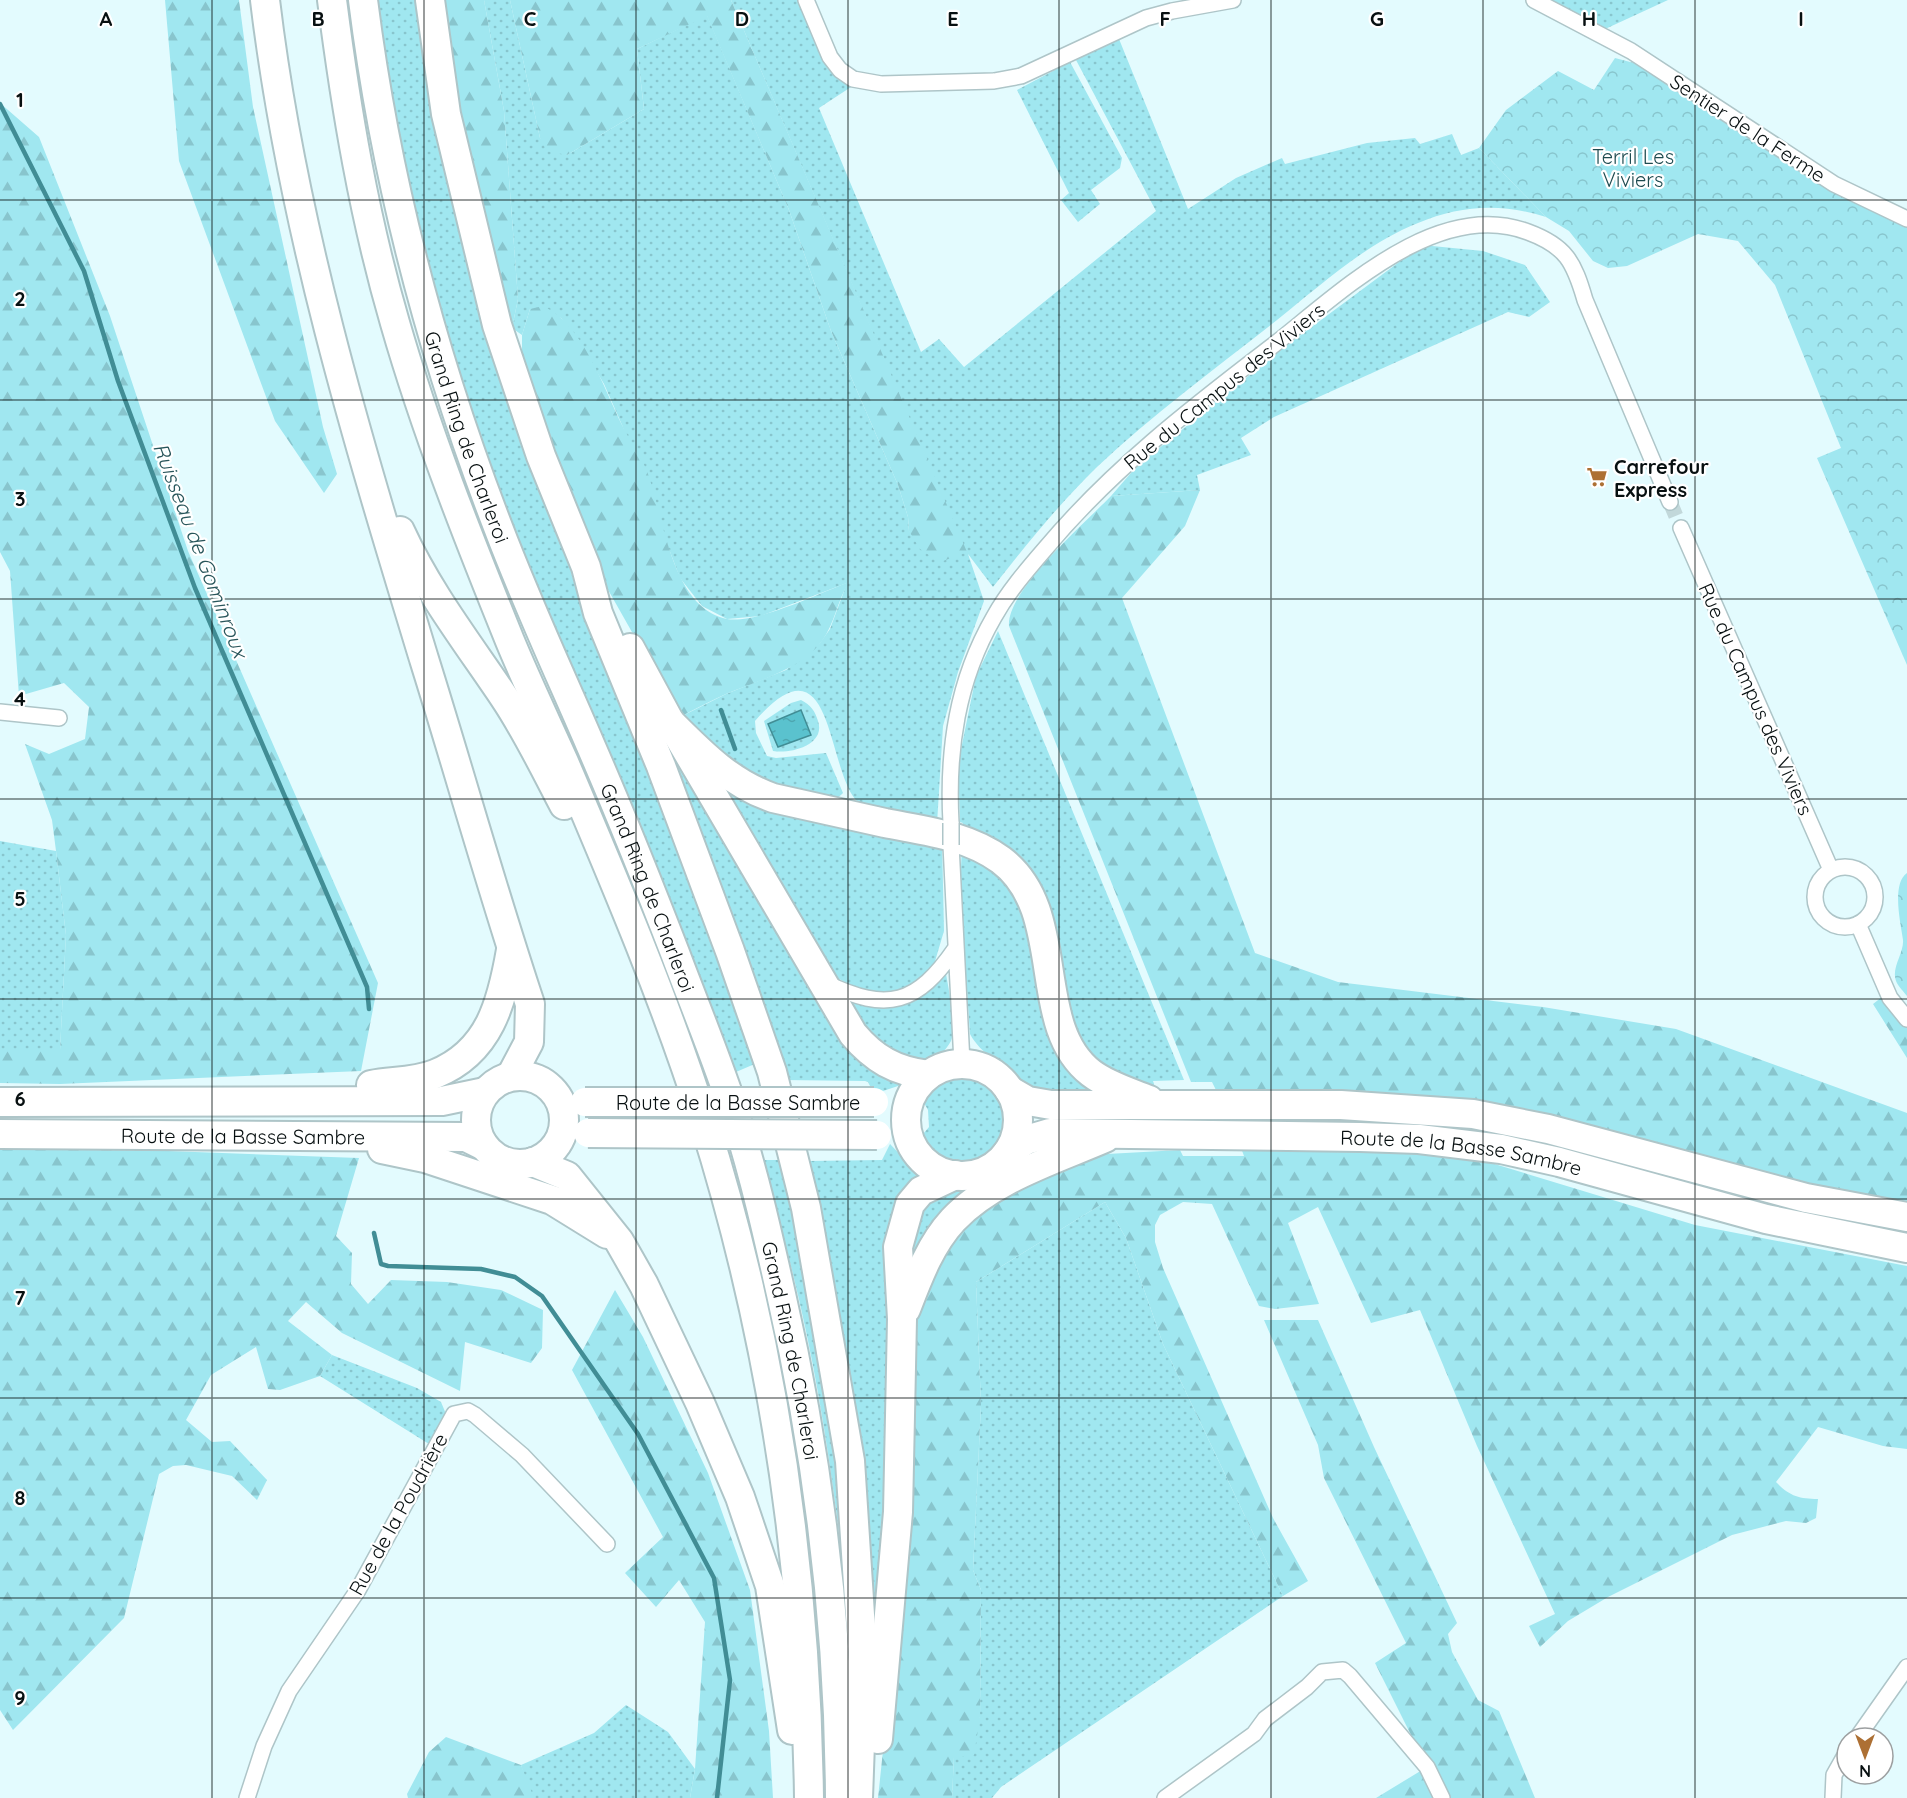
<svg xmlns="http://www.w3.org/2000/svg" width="1907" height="1798" viewBox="0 0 1907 1798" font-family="Quicksand,sans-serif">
<defs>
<pattern id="grass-dots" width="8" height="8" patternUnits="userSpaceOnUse" patternTransform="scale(1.5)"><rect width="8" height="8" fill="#a0e7f0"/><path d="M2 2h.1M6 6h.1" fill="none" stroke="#88c5cd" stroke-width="1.8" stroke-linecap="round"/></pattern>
<pattern id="forest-firs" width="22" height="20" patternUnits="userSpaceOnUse" patternTransform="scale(1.5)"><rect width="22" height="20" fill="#a0e7f0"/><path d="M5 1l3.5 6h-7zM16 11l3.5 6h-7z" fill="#88c5cd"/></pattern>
<pattern id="park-crowns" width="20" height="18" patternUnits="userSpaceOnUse" patternTransform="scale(1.5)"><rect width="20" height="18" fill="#a0e7f0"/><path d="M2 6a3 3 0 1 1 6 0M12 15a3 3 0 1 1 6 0" fill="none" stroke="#88c5cd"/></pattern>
<pattern id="water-ripples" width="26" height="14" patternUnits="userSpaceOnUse" patternTransform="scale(1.5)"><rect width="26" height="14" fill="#5ac2ce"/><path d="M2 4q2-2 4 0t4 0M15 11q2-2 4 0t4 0" fill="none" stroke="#4da6b0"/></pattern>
</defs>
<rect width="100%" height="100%" fill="#e3fbfe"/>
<path fill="url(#grass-dots)" d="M 378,0 L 421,0 L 426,61 L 583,614 L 699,895 L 757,1063 L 736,1072 L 622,782 L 488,472 L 406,187 Z
M 484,0 L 510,0 L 540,138 L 567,155 L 644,109 L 637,49 L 707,15 L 789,210 L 831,331 L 898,485 L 908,517 L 909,531 L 966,552 L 731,0 L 811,0 L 834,58 L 851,87 L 819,108 L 921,352 L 939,339 L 964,367 L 1156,211 L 1076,60 L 1119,39 L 1188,209 L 1236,178 L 1282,158 L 1285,164 L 1367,143 L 1415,138 L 1420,144 L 1452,134 L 1461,155 L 1479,148 L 1546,217 C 1502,203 1461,205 1418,223 C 1365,244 1321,285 1277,320 C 1216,368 1153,414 1097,467 C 1059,504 1026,545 993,587 L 968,554 L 984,601 L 958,672 L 943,726 L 937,824 C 912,819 872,820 855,799 C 826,762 832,633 755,721 L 756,733 L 767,756 L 776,758 L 826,753 L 843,793 L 830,805 L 738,773 L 680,717 L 726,694 L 786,670 L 820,643 L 830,629 L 847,583 L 761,616 L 727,619 L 702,606 L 680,578 L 622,425 L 604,384 L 579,342 L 561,318 L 530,309 L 522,335 L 512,328 L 518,299 L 504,111 Z
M 1549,0 L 1668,0 L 1603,30 Z
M 1070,62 L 1122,158 L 1120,168 L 1091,190 L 1100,204 L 1078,222 L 1061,200 L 1069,193 L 1017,90 Z
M 1422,245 L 1483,251 L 1525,265 L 1550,302 L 1529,317 L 1508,312 L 1274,417 L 1241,438 L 1251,455 L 1197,475 L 1200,490 L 1111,496 L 1137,466 L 1282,349 Z
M 998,631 L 1184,1080 L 1153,1081 L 1156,1091 L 1097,1065 L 1074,1038 L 1048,931 L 962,830 L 963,823 L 960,822 L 958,764 L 976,676 Z
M 801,700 C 811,705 815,711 818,721 C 826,745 791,754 773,751 L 764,721 L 791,703 Z
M 659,725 L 686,769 L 902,1082 L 901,1085 L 874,1094 L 868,1082 L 865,1081 L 783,1080 L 697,819 Z
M 719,778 L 942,840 L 944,931 L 933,968 L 909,987 L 896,992 L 867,993 L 833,976 Z
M 0,841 L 56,851 L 66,935 L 60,1050 L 0,1050 Z
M 962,846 L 991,857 L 1034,931 L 1104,1097 L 1024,1087 C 1009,1066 982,1057 970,1034 L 960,889 Z
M 943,974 L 946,974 C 949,990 956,1027 951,1041 C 946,1051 936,1058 928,1065 L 893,1063 L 837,993 L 871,1004 Z
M 956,1077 C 1034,1080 1008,1174 957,1162 C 948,1160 937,1153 929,1148 L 923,1134 L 929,1127 L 928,1110 L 923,1101 C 929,1086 941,1081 956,1077 Z
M 890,1144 L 914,1169 L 931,1180 L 911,1194 L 895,1352 L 874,1680 L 808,1161 L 882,1160 Z
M 760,1160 L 786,1160 L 836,1443 L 846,1593 C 830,1447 807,1300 760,1160 Z
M 992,1181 L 903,1279 L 908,1235 L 927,1199 L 950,1187 L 967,1188 Z
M 1105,1202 L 1126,1238 L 1163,1344 L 1283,1596 L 1001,1787 L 992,1798 L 952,1798 L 954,1756 L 980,1717 L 981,1590 L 973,1570 L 981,1405 L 976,1282 Z
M 332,1355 L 417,1388 L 441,1402 L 446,1414 L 429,1444 L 320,1376 Z
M 626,1705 L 668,1732 L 695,1769 L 690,1798 L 531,1798 L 521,1765 L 594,1733 Z"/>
<path fill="url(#forest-firs)" d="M 165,0 L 239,0 L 253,107 L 323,427 L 337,474 L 324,493 L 275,421 L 179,161 Z
M 441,0 L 484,0 L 504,111 L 518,299 L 512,328 L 446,53 Z
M 510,0 L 731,0 L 967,552 L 943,561 L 935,559 L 920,549 L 909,531 L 908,517 L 898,485 L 831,331 L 789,210 L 707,16 L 637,49 L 644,109 L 567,155 L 547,151 L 540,138 Z
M 0,103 L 39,137 L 110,316 L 188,551 L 378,983 L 361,1071 L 60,1084 L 0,1083 L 0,1050 L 60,1050 L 66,935 L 56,851 L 52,820 L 25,744 L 49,754 L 85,739 L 89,707 L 64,683 L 19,696 L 10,571 L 0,552 Z
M 543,306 C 583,324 604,389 622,425 C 629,440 640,454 646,469 C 664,512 669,607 727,619 C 756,624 820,593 849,582 C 837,601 835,623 822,641 C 799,671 758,680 726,694 C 710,701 695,709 680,717 L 598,572 L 551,464 L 522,353 L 522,335 L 530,309 Z
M 1200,490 L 1185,526 L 1122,598 L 1255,953 L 1338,982 L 1543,1007 L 1676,1029 L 1907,1113 L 1907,1206 L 1847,1196 L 1478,1107 L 1219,1096 L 1212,1082 L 1191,1082 L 1009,626 C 1006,591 1086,522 1111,496 Z
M 1882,997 L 1907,1019 L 1907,1058 L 1873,1004 Z
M 1241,1148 L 1391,1148 L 1488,1162 L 1695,1225 L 1907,1266 L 1907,1449 L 1883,1446 L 1818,1427 L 1776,1482 C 1789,1496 1799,1499 1818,1499 L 1816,1518 L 1806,1523 L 1786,1521 L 1732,1535 L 1608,1597 L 1568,1621 L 1540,1647 L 1529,1626 L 1555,1614 L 1477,1446 L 1420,1310 L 1371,1323 L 1318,1207 L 1288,1223 L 1319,1304 L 1275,1309 L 1259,1306 L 1212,1204 L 1183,1202 L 1160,1215 L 1155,1225 L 1155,1242 L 1163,1268 L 1273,1518 L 1308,1581 L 1283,1596 L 1163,1344 L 1126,1238 L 1105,1202 L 976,1282 L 981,1405 L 973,1570 L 981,1590 L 980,1717 L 974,1755 L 954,1757 L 952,1798 L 878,1798 L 902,1571 L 914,1303 L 961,1224 L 1002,1193 L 1076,1162 L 1107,1154 L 1180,1150 L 1183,1156 L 1244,1156 Z
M 0,1149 L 114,1149 L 359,1158 L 336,1236 L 352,1253 L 351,1284 L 368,1304 L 391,1280 L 447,1282 L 501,1290 L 543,1310 L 542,1348 L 531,1363 L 465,1342 L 460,1391 L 342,1333 L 306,1302 L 288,1321 L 332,1355 L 320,1376 L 280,1390 L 268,1389 L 256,1347 L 211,1375 L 186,1420 L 212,1442 L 230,1441 L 267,1480 L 257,1500 L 232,1476 L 186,1465 L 173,1466 L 159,1474 L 124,1618 L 13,1730 L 0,1710 Z
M 615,1290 L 643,1337 L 708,1473 L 750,1590 L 769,1731 L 773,1798 L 690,1798 L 695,1769 L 705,1622 L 679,1580 L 656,1607 L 625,1573 L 663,1537 L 572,1370 Z
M 1264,1320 L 1318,1320 L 1374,1447 L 1457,1623 L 1448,1634 L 1452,1652 L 1478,1700 L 1499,1711 L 1535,1798 L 1376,1798 L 1427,1767 L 1375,1663 L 1406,1643 L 1324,1478 L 1318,1445 Z
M 446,1737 L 521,1765 L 534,1798 L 408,1798 L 407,1794 L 429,1752 Z"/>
<path fill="url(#park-crowns)" d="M 1615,58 L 1634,63 L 1841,194 L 1907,226 L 1907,665 L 1817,458 L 1841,448 L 1775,285 L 1738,241 L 1698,234 L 1627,266 L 1608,268 L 1593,261 L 1569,231 L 1546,217 L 1479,148 L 1506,110 L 1558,71 L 1594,90 Z
M 1907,873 L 1907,996 C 1904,992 1898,986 1896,981 C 1891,968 1904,953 1903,940 C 1901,925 1891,884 1907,873 Z"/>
<path fill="url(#water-ripples)" stroke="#418d95" stroke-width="1.5" d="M 801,710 L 811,735 L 778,747 L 768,724 Z"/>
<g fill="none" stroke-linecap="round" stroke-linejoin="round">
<path stroke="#418d95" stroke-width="4.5" d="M 0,104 L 84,271 L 118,381 L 195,588 L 367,987 L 369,1009
M 721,710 L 735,749
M 374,1233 L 381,1264 L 388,1266 L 481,1269 L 515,1277 L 542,1296 L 638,1434 L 714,1578 L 730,1680 L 717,1798"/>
<path stroke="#c2d8da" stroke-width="15" stroke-dasharray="15 8" stroke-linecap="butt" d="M 1670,502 L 1681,528"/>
<g stroke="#aec5c8" stroke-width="18">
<path id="street" d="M 806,0 L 830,57 L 840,70 L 853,79 L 881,84 L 994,81 L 1021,76 L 1146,18 L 1172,11 L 1233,0
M 1534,0 L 1631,51 L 1834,184 L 1907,219
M 1681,528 L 1831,870
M 0,712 L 59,718
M 951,823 C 947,750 957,681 994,617 C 1008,592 1026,571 1045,549 C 1111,470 1190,409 1271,347 C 1337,296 1436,197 1528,232 C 1566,246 1574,262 1585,300 L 1670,502
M 951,845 L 962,1063
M1815 897a30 30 0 1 1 60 0a30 30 0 1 1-60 0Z
M 1858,924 L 1890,998 L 1907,1019
M 826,983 C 888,1013 917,1004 955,949
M 1857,1738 L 1907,1667
M 247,1798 L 264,1746 L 289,1691 L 358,1590 L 454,1414 L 468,1411 L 475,1415 L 522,1455 L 607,1544
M 1165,1798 L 1254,1734 L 1265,1719 L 1307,1687 L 1322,1672 L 1343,1670 L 1350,1676 L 1427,1767 L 1442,1798
M 1833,1798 L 1834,1775 L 1847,1752"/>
</g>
<g stroke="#aec5c8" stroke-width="32">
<g id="highway">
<path d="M 265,0 C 292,226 358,442 424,659 C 460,774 492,890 530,1004 L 529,1042 L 511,1076"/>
<path d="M 332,0 C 346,109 364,217 395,323 C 426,431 468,537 510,641 C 527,682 546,722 564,762 C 614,880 665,999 704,1122 C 773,1341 806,1569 809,1798"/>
<path id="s1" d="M 363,0 C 386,182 432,356 498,527 C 526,601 559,672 590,744 C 620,813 648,883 675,953 C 696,1009 719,1064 737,1121 C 755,1178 768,1236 781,1294 C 819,1460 839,1628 840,1798"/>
<path d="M 430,0 L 446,114 L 497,325 L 541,456 L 586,567 L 598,613 L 661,766 L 730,951 L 772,1072 L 806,1208 L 850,1461 L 863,1661 L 858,1798"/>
<path d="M 400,531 C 428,592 467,642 504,697 C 527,731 545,769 564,805"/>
<path d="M 630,648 L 670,722 L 853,1034 C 874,1059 895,1071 928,1075"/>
<path d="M 670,722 C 702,754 730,783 773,798 C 810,806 848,815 885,823 C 925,831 967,835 1001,860 C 1069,911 1029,1025 1091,1073 C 1108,1086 1130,1092 1149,1100"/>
<circle cx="962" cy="1120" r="56"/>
<circle cx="520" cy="1120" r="44"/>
<path d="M 371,1085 C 393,1081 415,1082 435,1074 C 490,1052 502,1002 511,950"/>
<path d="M 1009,1090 L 1028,1101 L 1051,1105 L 1341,1105 L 1473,1114 L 1548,1129 L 1806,1198 L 1907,1217"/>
<path d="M 0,1102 L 442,1101 L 485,1092"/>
<path id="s2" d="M 0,1134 L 466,1137 L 484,1146"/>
<path d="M 382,1149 L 425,1158 L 552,1200 L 607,1234"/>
<path id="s3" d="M 1008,1152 L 1026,1140 L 1050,1133 L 1360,1137 L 1419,1139 L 1501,1149 L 1559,1162 L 1766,1219 L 1907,1248"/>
<path d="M 533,1162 L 567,1176 L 619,1241 L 644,1285 L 700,1403 L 740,1497 L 770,1586 L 792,1730"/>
<path d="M 906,1309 C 918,1278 930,1245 953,1220 C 992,1179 1054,1160 1105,1138"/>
<path d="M 878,1739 L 898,1512 L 902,1319 L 898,1247 L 910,1204 L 921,1191 L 955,1175"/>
</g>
</g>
<use href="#street" stroke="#fff" stroke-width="15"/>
<use href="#highway" stroke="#fff" stroke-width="28"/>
<g stroke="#aec5c8" stroke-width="18" stroke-linecap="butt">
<path id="street-bridge" d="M 951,823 L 951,845"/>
</g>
<g stroke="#aec5c8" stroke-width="32" stroke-linecap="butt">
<g id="highway-bridge">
<path id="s4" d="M 585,1102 L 874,1102"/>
<path d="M 588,1133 L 877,1135"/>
</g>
</g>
<use href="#street-bridge" stroke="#fff" stroke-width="15"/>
<use href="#highway-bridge" stroke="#fff" stroke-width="28"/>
</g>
<path fill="none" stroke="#081011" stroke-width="1.5" stroke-opacity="0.55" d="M 212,0 L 212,1798M 424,0 L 424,1798M 636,0 L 636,1798M 848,0 L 848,1798M 1059,0 L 1059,1798M 1271,0 L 1271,1798M 1483,0 L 1483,1798M 1695,0 L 1695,1798M 0,200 L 1907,200M 0,400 L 1907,400M 0,599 L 1907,599M 0,799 L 1907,799M 0,999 L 1907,999M 0,1199 L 1907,1199M 0,1398 L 1907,1398M 0,1598 L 1907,1598"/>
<defs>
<g id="supermarket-bare" transform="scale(1.62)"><path d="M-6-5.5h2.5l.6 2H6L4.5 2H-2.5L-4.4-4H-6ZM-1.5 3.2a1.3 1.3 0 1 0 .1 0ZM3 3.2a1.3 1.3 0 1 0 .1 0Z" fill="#ad7034" stroke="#fff" stroke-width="2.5" paint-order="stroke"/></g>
</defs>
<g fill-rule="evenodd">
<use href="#supermarket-bare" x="1597" y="477"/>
</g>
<g text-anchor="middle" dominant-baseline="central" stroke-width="4.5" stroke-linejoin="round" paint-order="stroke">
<g font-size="20" fill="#081011" stroke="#fff">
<text transform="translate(1748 128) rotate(33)">Sentier de la Ferme</text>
<text transform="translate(1224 386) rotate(-39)">Rue du Campus des Viviers</text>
<text stroke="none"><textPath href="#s1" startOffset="450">Grand Ring de Charleroi</textPath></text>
<text transform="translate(1756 699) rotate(66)">Rue du Campus des Viviers</text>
<text stroke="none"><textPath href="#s1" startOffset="936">Grand Ring de Charleroi</textPath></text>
<text stroke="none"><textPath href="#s4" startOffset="153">Route de la Basse Sambre</textPath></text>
<text stroke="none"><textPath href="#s2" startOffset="243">Route de la Basse Sambre</textPath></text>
<text stroke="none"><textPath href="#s3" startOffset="459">Route de la Basse Sambre</textPath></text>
<text stroke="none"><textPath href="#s1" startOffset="1422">Grand Ring de Charleroi</textPath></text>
<text transform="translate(398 1514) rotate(-61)">Rue de la Poudrière</text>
</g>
<g font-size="20" fill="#1d4b50" stroke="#fff">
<text x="1633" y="156">Terril Les<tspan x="1633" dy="23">Viviers</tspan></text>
</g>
<g font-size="20" font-weight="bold" fill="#081011" stroke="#fff" text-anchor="start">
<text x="1614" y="466">Carrefour<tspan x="1614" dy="23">Express</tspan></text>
</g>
<g font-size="21" font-style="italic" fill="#28565b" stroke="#fff">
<text transform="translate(201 550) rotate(69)">Ruisseau de Gominroux</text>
</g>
</g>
<g font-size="20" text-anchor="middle" font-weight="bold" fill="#081011" stroke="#fff" stroke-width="4.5" stroke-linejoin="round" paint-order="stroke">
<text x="106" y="26">A</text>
<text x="318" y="26">B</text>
<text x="530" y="26">C</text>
<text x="742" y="26">D</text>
<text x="953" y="26">E</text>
<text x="1165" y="26">F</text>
<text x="1377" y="26">G</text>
<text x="1589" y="26">H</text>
<text x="1801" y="26">I</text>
<text x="20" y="107">1</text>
<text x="20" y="306">2</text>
<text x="20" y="506">3</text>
<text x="20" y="706">4</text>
<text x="20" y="906">5</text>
<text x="20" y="1106">6</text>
<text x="20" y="1305">7</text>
<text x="20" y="1505">8</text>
<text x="20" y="1705">9</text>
</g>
<g transform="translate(1865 1756) rotate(180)"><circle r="28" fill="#ffffff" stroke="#9c9fa0" stroke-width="1.5"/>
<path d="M0-4.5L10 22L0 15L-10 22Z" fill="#ad7034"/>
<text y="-9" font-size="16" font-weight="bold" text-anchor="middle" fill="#081011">N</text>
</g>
</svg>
